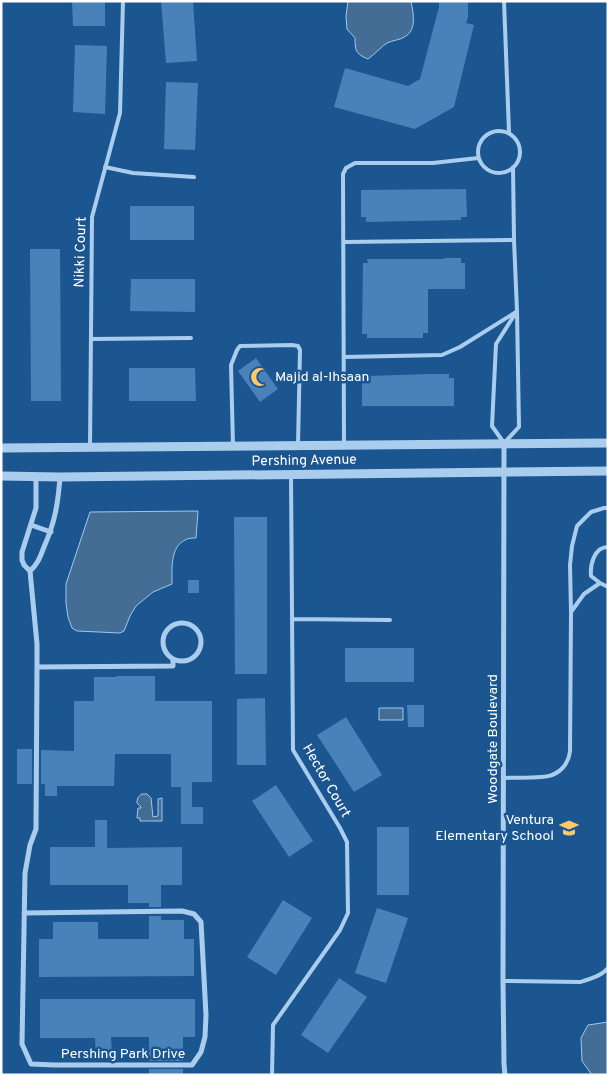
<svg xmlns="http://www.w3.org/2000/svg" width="609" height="1076" viewBox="0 0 609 1076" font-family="Overpass,sans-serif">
<rect width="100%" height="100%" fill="#1c5690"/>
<path fill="#446d96" stroke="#9dc9f0" d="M 348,1 L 411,1 C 413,12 417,29 406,36 C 401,40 393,40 387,43 C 381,47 375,54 368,59 C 356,54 355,51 355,38 L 347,29 L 346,16 Z
M 198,511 L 196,538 C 193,538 188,538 185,540 C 170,547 172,570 172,584 L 153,592 L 136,606 L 130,616 L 124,631 L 120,633 L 77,631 L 72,628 L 68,617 L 66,603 L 66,584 L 90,512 Z
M 379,708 L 403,708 L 403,720 L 379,720 Z
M 142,794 L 147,794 L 151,798 L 153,817 L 158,816 L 158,799 L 162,798 L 162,821 L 140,821 L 140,818 L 137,818 L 138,808 L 141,808 L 141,807 L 137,803 C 137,799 138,796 142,794 Z
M 608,1022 L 608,1075 L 592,1075 L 582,1061 L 581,1038 L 588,1025 Z"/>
<path fill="#4982b9" d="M 72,1 L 105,1 L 105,26 L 73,26 Z
M 161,1 L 193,1 L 197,61 L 166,63 Z
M 439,1 L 468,1 L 468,17 L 466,23 L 474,25 L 454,107 L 415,129 L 334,107 L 345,68 L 408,86 L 420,79 L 439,7 Z
M 75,45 L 107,46 L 105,114 L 73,112 Z
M 166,82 L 198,83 L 195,150 L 164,149 Z
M 466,189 L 467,217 L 461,217 L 461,220 L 366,222 L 366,217 L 361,217 L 361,190 Z
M 130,206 L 194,206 L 194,240 L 130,240 Z
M 30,249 L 60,249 L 61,401 L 31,401 Z
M 444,258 L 461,258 L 461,263 L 465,263 L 465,289 L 428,289 L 428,333 L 423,333 L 423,338 L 367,338 L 367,334 L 362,334 L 363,263 L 368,263 L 367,259 L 444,259 Z
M 131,279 L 195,279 L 195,312 L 130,311 Z
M 256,358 L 278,389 L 260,402 L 238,371 Z
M 129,368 L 195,368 L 196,401 L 129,401 Z
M 430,374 L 449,374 L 449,378 L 454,378 L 454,406 L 362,406 L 362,379 L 368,379 L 368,376 Z
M 234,517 L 267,517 L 267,674 L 235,674 Z
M 188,580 L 199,580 L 199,593 L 188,593 Z
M 345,648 L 414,648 L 414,682 L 345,682 Z
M 116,676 L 155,676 L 155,701 L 212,701 L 212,782 L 192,782 L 192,807 L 203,807 L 203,824 L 181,824 L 181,787 L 171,787 L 171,754 L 115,754 L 114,786 L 57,786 L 57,796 L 45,796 L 45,784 L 41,784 L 41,750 L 74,751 L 74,701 L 94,701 L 94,677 L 116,677 Z
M 265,698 L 266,765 L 237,765 L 237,699 Z
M 407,705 L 424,705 L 424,727 L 408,727 Z
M 346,717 L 382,775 L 354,792 L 317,735 Z
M 17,749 L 32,749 L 32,784 L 17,784 Z
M 276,785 L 313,841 L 289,857 L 252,801 Z
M 95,820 L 107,820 L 107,848 L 182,847 L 182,885 L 161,885 L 161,907 L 149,907 L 149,903 L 128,903 L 128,885 L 50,885 L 50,847 L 95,847 Z
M 377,827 L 409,827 L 409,895 L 377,895 Z
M 283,900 L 312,918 L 276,975 L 247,957 Z
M 377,908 L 408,918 L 386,983 L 355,973 Z
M 149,916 L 161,916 L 161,920 L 184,920 L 184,939 L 194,939 L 194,976 L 39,977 L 39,939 L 53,939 L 53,922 L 98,922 L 98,939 L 149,939 Z
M 339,978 L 367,997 L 328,1053 L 301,1035 Z
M 40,999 L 195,999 L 195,1037 L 183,1037 L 183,1061 L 149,1061 L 149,1037 L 111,1037 L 112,1054 L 96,1055 L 95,1038 L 40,1038 Z
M 149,1069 L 183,1069 L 183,1075 L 149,1075 Z"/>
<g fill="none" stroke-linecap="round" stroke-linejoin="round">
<path stroke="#aacdee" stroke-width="4" d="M 504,1 L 509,132
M478 152a21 21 0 1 1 42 0a21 21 0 1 1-42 0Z
M 105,167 L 133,173 L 194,177
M 513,167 L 514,240 L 517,311 L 519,427 L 504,443 L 492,426 L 496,344 L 517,311
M 344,242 L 514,240
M 91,339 L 191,338
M 344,357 L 442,355 L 460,347 L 516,312
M 344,445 L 343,174 L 346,168 L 355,163 L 433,163 L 478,158
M 233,446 L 231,365 L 237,350 L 240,346 L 292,345 L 298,346 L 300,350 L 298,445
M 90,448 L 92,217 L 120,113 L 123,1
M 608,547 C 594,547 590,565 591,576 L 600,583 L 608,587
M 571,612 L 584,594 L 600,583
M 292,619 L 390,620
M 504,778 C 514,777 544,779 552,775 C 563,771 569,761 570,751 L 571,612 L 570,565 L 572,546 L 577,526 L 591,512 L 604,508 L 608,508
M 503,981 L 580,982 C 590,979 601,976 608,968
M 272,1075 L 273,1025 L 340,930 L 348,913 L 347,842 L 340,828 L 293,750 L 291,474"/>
<path stroke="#aacdee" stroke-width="5" d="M 504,444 L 503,981 L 504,1064 L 505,1075
M 31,525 L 51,532
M 30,571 C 38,564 40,557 44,547 C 55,522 58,504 60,477
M163 642a19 19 0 1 1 38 0a19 19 0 1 1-38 0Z
M 37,667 L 173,666 L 173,659
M 24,913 L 182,911 L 194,914 L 201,922 L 206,1015 L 205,1037 L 201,1052 L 192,1065 L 54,1065 L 31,1064 L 22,1044 L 25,873 L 30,845 L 36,829 L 37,667 L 37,644 L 30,571 L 24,565 L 22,560 L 22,552 L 36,508 L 36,476"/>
<path stroke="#aacdee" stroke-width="9" d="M 1,448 L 608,443
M 1,476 L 60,477 L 608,471"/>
</g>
<defs>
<g id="mosque-bare" transform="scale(1.5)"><path d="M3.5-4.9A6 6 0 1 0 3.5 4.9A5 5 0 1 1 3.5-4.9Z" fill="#fec968" stroke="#1c5690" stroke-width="2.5" paint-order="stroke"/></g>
<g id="school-bare" transform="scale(1.5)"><path d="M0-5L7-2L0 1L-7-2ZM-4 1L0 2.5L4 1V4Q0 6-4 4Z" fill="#fec968" stroke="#1c5690" stroke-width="2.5" paint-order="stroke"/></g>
</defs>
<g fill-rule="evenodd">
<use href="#mosque-bare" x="260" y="377"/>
<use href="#school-bare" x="569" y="828"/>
</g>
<g text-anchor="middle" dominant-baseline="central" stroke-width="5" stroke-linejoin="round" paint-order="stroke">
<g font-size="14" fill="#fff" stroke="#1c5690">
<text transform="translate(81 252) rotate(-88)">Nikki Court</text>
<text transform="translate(304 461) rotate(-1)">Pershing Avenue</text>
<text transform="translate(493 739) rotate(-90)">Woodgate Boulevard</text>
<text transform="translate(326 781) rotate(60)">Hector Court</text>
<text x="123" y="1054">Pershing Park Drive</text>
</g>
<g font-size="14" fill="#fff" stroke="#1c5690" text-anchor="start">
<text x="275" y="377">Majid al-Ihsaan</text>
<text x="554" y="820" text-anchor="end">Ventura<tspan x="554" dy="16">Elementary School</tspan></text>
</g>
</g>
<rect width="609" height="1076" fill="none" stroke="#ffffff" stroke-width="5"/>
</svg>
